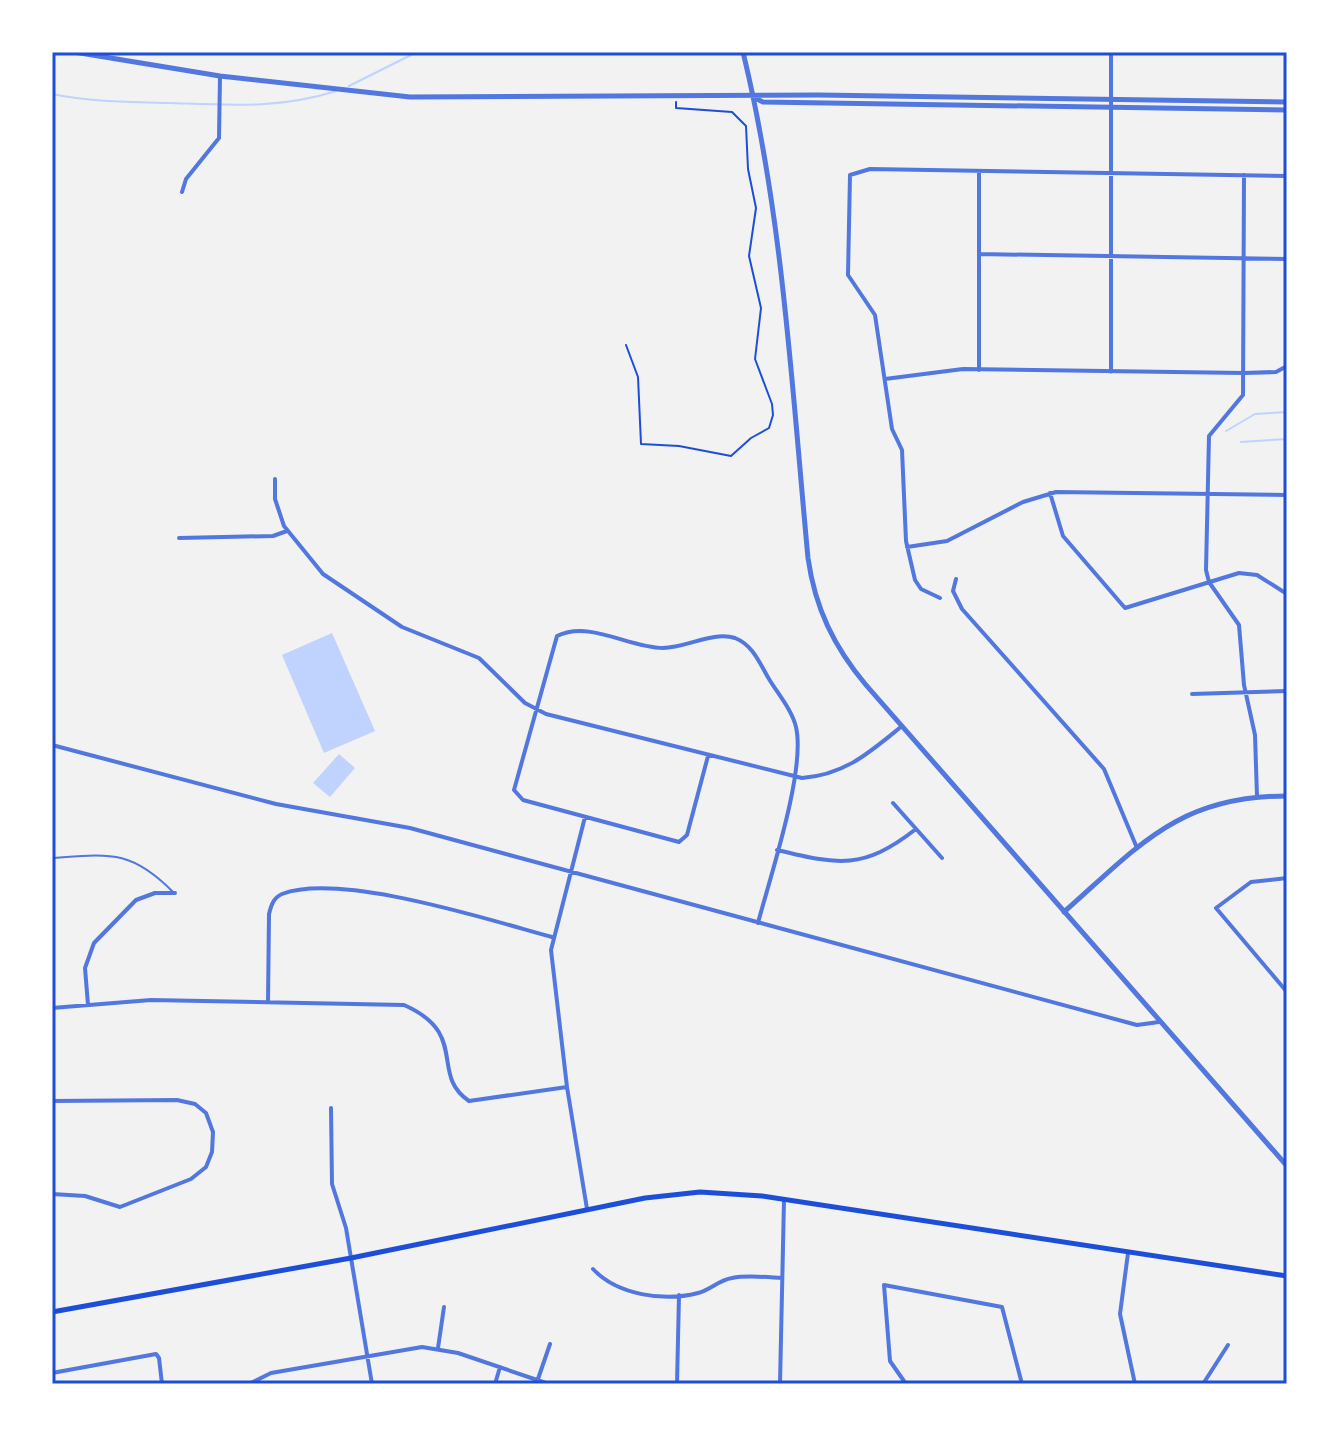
<svg xmlns="http://www.w3.org/2000/svg" width="1339" height="1436" viewBox="0 0 1339 1436" font-family="Karla,sans-serif">
<rect width="100%" height="100%" fill="#f2f2f2"/>
<path fill="#bfd3fe" d="M 332,633 L 375,731 L 324,753 L 282,655 Z
M 339,754 L 355,768 L 330,797 L 313,783 Z"/>
<g fill="none" stroke-linecap="round" stroke-linejoin="round">
<path stroke="#bfd3fe" stroke-width="2" d="M 349,86 L 417,52
M 52,94 C 90,102 131,102 170,103 C 228,105 281,109 336,91
M 1226,431 L 1255,414 L 1287,412
M 1241,442 L 1287,439"/>
<path stroke="#1d4ed8" stroke-width="2" d="M 626,345 L 638,377 L 641,444 L 679,446 L 731,456 L 751,438 L 769,428 L 773,415 L 772,404 L 755,359 L 761,308 L 749,256 L 756,208 L 748,169 L 746,126 L 732,112 L 676,108 L 676,102"/>
<path stroke="#5277de" stroke-width="2" d="M 52,858 C 109,854 131,849 174,893"/>
<path stroke="#5277de" stroke-width="4" d="M 1244,175 L 1243,395 L 1209,436 L 1206,570 L 1209,582 L 1239,625 L 1244,685 L 1255,735 L 1257,796
M 182,192 L 186,179 L 219,138 L 220,76
M 979,254 L 1287,259
M 979,370 L 979,171
M 1111,372 L 1111,52
M 885,379 L 963,369 L 1244,373 L 1276,372 L 1287,366
M 275,479 L 275,499 L 284,526 L 323,574 L 402,627 L 479,658 L 525,703 L 546,714 L 802,778 C 845,775 870,752 902,726
M 1050,493 L 1063,536 L 1125,608 L 1239,573 L 1257,575 L 1287,594
M 179,538 L 273,536 L 287,531
M 907,547 L 947,541 L 1023,502 L 1056,492 L 1287,495
M 956,579 L 953,591 L 962,609 L 1104,769 L 1137,848
M 940,598 L 921,589 L 915,580 L 906,541 L 902,450 L 892,429 L 875,315 L 848,275 L 850,175 L 870,169 L 1287,176
M 1192,694 L 1287,691
M 52,745 L 276,804 L 410,828 L 1137,1025 L 1159,1022
M 708,756 L 687,835 L 679,842 L 523,800 L 514,790 L 557,636 C 590,620 629,648 663,648 C 686,648 713,631 735,638 C 753,645 760,664 769,679 C 778,694 792,710 796,727 C 806,770 770,877 758,923
M 893,803 L 942,858
M 585,817 L 551,950 L 567,1087 L 587,1209
M 777,850 C 839,865 863,870 916,829
M 1287,878 L 1251,882 L 1216,908 L 1287,992
M 268,1002 L 269,914 C 271,906 273,898 282,894 C 341,872 489,920 552,937
M 88,1005 L 85,968 L 94,943 L 136,900 L 155,893 L 175,893
M 52,1008 L 151,1000 L 404,1005 C 470,1034 429,1074 469,1101 L 567,1087
M 52,1101 L 177,1100 L 195,1104 L 206,1113 L 213,1132 L 212,1152 L 206,1167 L 191,1179 L 120,1207 L 85,1196 L 52,1194
M 331,1108 L 332,1184 L 346,1228 L 372,1384
M 1128,1253 L 1120,1314 L 1135,1384
M 593,1269 C 617,1295 664,1302 698,1293 C 710,1290 719,1280 732,1278 C 747,1275 765,1277 782,1278
M 438,1348 L 444,1307
M 52,1373 L 156,1354 L 159,1358 L 162,1384
M 538,1379 L 550,1344
M 249,1384 L 271,1373 L 422,1347 L 458,1353 L 549,1384
M 495,1384 L 500,1367
M 677,1384 L 679,1295
M 780,1384 L 784,1200
M 906,1384 L 890,1361 L 884,1285 L 1002,1307 L 1022,1384
M 1143,1384 L 1180,1384
M 1203,1384 L 1228,1345"/>
<path stroke="#5277de" stroke-width="5" d="M 74,52 L 220,76 L 410,97 L 819,95 L 1287,102
M 743,52 C 783,217 792,389 808,558 C 815,608 834,647 866,685 L 1287,1166
M 755,98 L 763,102 L 1287,110
M 1064,912 C 1139,846 1178,796 1287,796"/>
<path stroke="#1d4ed8" stroke-width="5" d="M 52,1312 L 351,1258 L 645,1198 L 700,1192 L 762,1196 L 1287,1276"/>
</g>
<rect width="1339" height="1436" fill="none" stroke="#ffffff" stroke-width="108"/>
<rect x="54" y="54" width="1231" height="1328" fill="none" stroke="#1d4ed8" stroke-width="3"/>
</svg>
